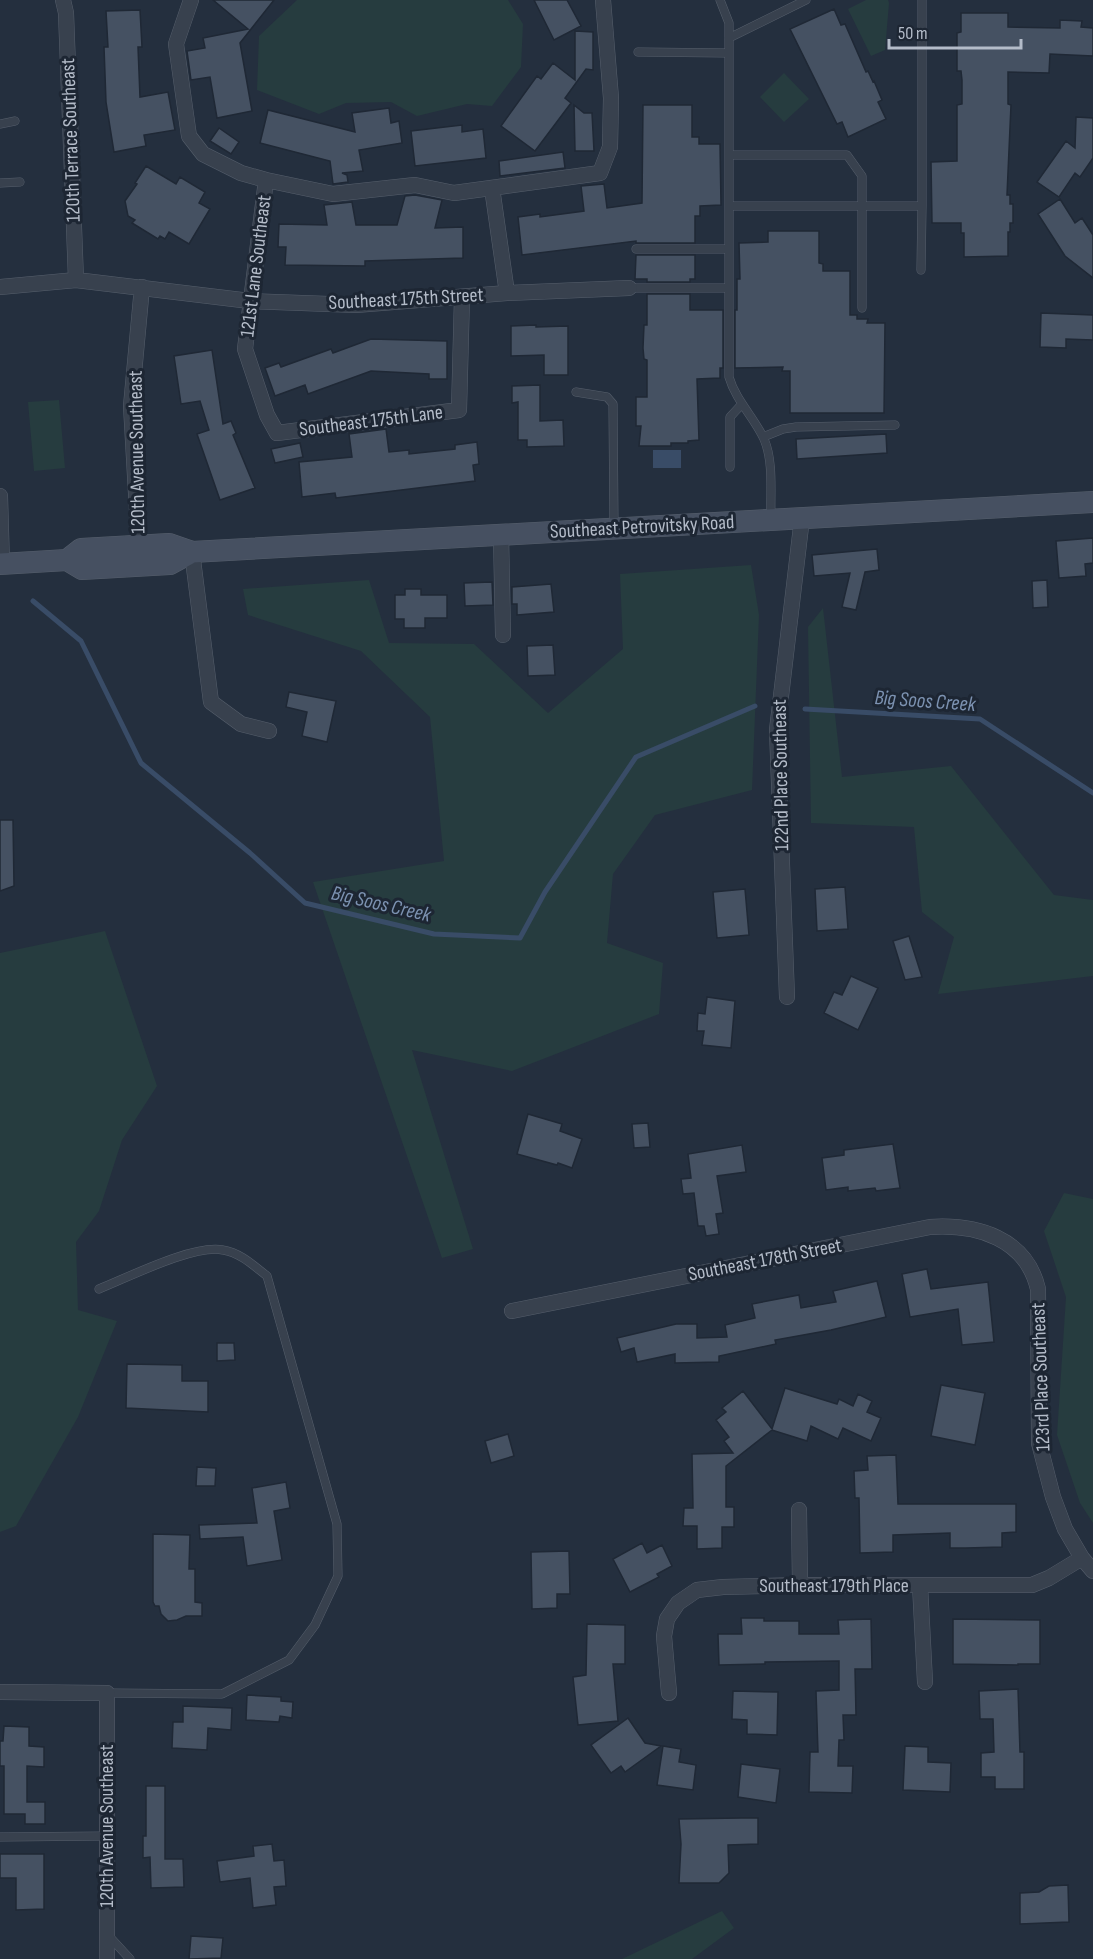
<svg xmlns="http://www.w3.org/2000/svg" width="1093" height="1959" viewBox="0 0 1093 1959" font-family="'Sofia Sans Condensed',sans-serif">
<rect width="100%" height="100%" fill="#242f3e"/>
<path fill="#263c3f" d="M 297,0 L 508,0 L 523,24 L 521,67 L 492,106 L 467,104 L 417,116 L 391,102 L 346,103 L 319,114 L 257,90 L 259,36 Z
M 866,0 L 888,0 L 889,3 L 885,50 L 871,56 L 848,9 Z
M 784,73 L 809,99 L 784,122 L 760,97 Z
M 59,400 L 65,468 L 34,471 L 28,402 Z
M 751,565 L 759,615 L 752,790 L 655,815 L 613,874 L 607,943 L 663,963 L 659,1014 L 512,1071 L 412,1050 L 473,1249 L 442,1258 L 313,882 L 444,861 L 430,717 L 361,651 L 248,615 L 243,589 L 369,580 L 389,643 L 474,644 L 548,713 L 623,649 L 620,574 Z
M 823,608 L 842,777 L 951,766 L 1054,895 L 1093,900 L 1093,976 L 938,994 L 954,937 L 922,912 L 914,827 L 811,823 L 808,627 Z
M 105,931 L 157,1086 L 122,1140 L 99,1211 L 76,1242 L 78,1310 L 117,1321 L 78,1417 L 16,1526 L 0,1532 L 0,953 Z
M 1064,1193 L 1093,1199 L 1093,1523 L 1080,1503 L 1057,1435 L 1066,1297 L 1044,1231 Z
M 722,1911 L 734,1928 L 692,1959 L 622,1959 Z"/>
<path fill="#394c67" d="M 653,450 L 681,450 L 681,468 L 653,468 Z"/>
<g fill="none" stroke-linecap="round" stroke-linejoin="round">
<path stroke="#394c67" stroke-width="5" d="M 33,601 L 81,641 L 141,763 L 250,853 L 305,903 L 434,934 L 520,938 L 545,892 L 636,757 L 755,706
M 805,709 L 980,719 L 1093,793"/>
</g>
<path fill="#455162" stroke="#1f2835" stroke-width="1.5" d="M 213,0 L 274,0 L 240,43 L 252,111 L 217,118 L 210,77 L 191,80 L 187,51 L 205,48 L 203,38 L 248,29 Z
M 534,0 L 567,0 L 581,26 L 554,40 Z
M 834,9 L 841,25 L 845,24 L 866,72 L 868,71 L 873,82 L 874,81 L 882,100 L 878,102 L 886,119 L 848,137 L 842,122 L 837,124 L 790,29 Z
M 140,10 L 142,47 L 138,47 L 140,97 L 168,92 L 175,130 L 144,135 L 146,146 L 114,152 L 106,102 L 104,47 L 108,47 L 106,11 Z
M 961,13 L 1008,13 L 1008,27 L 1060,28 L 1060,20 L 1082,21 L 1081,27 L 1093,28 L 1093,56 L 1050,54 L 1049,73 L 1008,72 L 1008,104 L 1011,105 L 1007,195 L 1010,195 L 1010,204 L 1013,204 L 1013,223 L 1010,223 L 1010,232 L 1008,232 L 1008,256 L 964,257 L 964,233 L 961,233 L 961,223 L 932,223 L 931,162 L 957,161 L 957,105 L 962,104 L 962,80 L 961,71 L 957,71 L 957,33 L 961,32 Z
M 575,31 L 593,32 L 593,70 L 586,69 L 565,98 L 571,103 L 535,151 L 501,126 L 537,76 L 541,79 L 553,63 L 575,80 Z
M 574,105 L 584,113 L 592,113 L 594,151 L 575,151 Z
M 643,105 L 692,105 L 692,137 L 699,137 L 699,144 L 720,144 L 721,205 L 700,206 L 700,216 L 695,216 L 695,243 L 636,243 L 636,241 L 522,255 L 518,217 L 540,214 L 540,217 L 584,211 L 581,186 L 604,184 L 607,208 L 642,203 Z
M 389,108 L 391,123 L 399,121 L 402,143 L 359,150 L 363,171 L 342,173 L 347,175 L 348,182 L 333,184 L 330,161 L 260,143 L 268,110 L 355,132 L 352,113 Z
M 1076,117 L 1093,118 L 1093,158 L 1080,177 L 1075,173 L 1059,197 L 1037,182 L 1066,141 L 1075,148 Z
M 462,125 L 462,132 L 483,129 L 486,158 L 415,166 L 411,131 Z
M 219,128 L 239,142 L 231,154 L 210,141 Z
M 563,152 L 565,168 L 500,176 L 499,161 Z
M 146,166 L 176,184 L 180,177 L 205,192 L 199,203 L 210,209 L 189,244 L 169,232 L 165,239 L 160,236 L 158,239 L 132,223 L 135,220 L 128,216 L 125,201 L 137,184 L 135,183 Z
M 415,195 L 442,200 L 435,228 L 463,227 L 463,258 L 365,261 L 365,266 L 285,265 L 286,247 L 278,247 L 279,224 L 327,225 L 324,205 L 352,202 L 356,225 L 397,225 L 405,196 Z
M 1060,199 L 1075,223 L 1082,218 L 1093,235 L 1093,278 L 1065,256 L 1038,214 Z
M 768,231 L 819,231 L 819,263 L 823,264 L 823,271 L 850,271 L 850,315 L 857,315 L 857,319 L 868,319 L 867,323 L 885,323 L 884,413 L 790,413 L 790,371 L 782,371 L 783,367 L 735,368 L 735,310 L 737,310 L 737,279 L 740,279 L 739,243 L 768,242 Z
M 636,255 L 695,255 L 695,279 L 690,279 L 690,282 L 647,282 L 647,279 L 635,279 Z
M 647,294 L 690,294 L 690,310 L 723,310 L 723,368 L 720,368 L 720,378 L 697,379 L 699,440 L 688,441 L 688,443 L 671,443 L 671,446 L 639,446 L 641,426 L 636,426 L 636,397 L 647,397 L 647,360 L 644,359 L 643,348 L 644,325 L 647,325 Z
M 1041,313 L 1093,315 L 1093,340 L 1066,339 L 1066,348 L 1040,347 Z
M 536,325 L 536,327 L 568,326 L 568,375 L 544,375 L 544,355 L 511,356 L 511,326 Z
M 371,339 L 447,341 L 447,379 L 429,379 L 429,374 L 371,371 L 308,394 L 305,385 L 275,396 L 265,368 L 279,363 L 281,367 L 331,349 L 333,353 Z
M 212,350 L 223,424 L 231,421 L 236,433 L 233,435 L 255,488 L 220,500 L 197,434 L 209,430 L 200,401 L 181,404 L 174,356 Z
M 540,385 L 540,421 L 563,420 L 564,446 L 527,447 L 527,440 L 518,440 L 518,402 L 512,403 L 512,386 Z
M 386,429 L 389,452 L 409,450 L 409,454 L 455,449 L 455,445 L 477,442 L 479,464 L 473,465 L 475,481 L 336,498 L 335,493 L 302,497 L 299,462 L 352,457 L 349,434 Z
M 886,434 L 887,453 L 797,459 L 796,439 Z
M 300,443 L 303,457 L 275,463 L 271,449 Z
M 1093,538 L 1093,563 L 1085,564 L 1086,576 L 1059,578 L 1056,541 Z
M 877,549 L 879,570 L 865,572 L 856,610 L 842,607 L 850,573 L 814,576 L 812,555 Z
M 1047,580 L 1048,607 L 1033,608 L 1032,581 Z
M 492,582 L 493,605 L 465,606 L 464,583 Z
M 551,584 L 554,612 L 517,615 L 517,604 L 512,604 L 512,587 Z
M 405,589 L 421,589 L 421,595 L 447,595 L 447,618 L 425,618 L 425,628 L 404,628 L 404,619 L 395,619 L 395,595 L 405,595 Z
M 553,645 L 555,675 L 528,676 L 527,646 Z
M 289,692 L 336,701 L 327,742 L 302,736 L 307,712 L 286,707 Z
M 0,820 L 13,820 L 14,886 L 0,891 Z
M 845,887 L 848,929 L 817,931 L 815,889 Z
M 745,889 L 749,935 L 717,938 L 713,892 Z
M 909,936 L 922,977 L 905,980 L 893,941 Z
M 851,976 L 878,988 L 858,1030 L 824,1013 L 834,992 L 842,995 Z
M 707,997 L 735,1001 L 731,1048 L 702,1045 L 704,1031 L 697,1031 L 698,1013 L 705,1014 Z
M 528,1114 L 562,1124 L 560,1131 L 582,1139 L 572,1168 L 558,1163 L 557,1165 L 517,1154 Z
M 648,1123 L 650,1147 L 634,1148 L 632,1124 Z
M 893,1144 L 900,1188 L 876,1191 L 875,1188 L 848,1191 L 848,1187 L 826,1190 L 822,1158 L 844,1155 L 844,1150 Z
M 742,1145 L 746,1172 L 717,1176 L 723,1213 L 716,1214 L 719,1234 L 706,1236 L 704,1226 L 698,1226 L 694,1193 L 683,1194 L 681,1179 L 691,1178 L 688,1154 Z
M 927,1269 L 931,1289 L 988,1282 L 994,1342 L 962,1345 L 958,1309 L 910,1317 L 902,1274 Z
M 877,1281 L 886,1317 L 831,1330 L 775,1340 L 776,1344 L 719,1356 L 719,1362 L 675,1363 L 675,1354 L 637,1362 L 634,1348 L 621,1352 L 617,1338 L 676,1324 L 697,1324 L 697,1338 L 727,1337 L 725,1325 L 755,1318 L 752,1304 L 799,1295 L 801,1308 L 836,1302 L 833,1291 Z
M 217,1343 L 234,1343 L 235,1360 L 217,1361 Z
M 127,1364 L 182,1365 L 182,1381 L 208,1381 L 208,1412 L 126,1408 Z
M 941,1385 L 985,1393 L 975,1445 L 931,1436 Z
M 785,1388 L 837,1404 L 839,1399 L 853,1406 L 858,1394 L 872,1401 L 867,1412 L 881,1418 L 871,1441 L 843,1428 L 838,1439 L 811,1426 L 807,1441 L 772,1430 L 726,1466 L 726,1507 L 734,1507 L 734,1527 L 722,1527 L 722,1548 L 697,1549 L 697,1526 L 683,1526 L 684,1508 L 693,1508 L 692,1454 L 733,1453 L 724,1441 L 729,1437 L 716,1420 L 726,1412 L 722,1408 L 743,1391 L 772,1429 Z
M 508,1434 L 514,1456 L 491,1463 L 485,1441 Z
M 896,1455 L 898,1504 L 1016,1504 L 1016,1532 L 1002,1533 L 1002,1547 L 966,1548 L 950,1548 L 950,1533 L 893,1535 L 893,1552 L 860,1553 L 859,1498 L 855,1498 L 854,1471 L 868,1470 L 867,1456 Z
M 197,1467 L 216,1468 L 215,1486 L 196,1486 Z
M 286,1482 L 290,1508 L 274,1511 L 282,1560 L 247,1566 L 243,1537 L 200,1539 L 199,1525 L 257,1523 L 252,1488 Z
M 153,1534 L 190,1535 L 189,1569 L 195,1569 L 195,1602 L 202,1603 L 202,1616 L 186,1616 L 177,1620 L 168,1621 L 161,1614 L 159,1606 L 155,1606 L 153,1602 Z
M 642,1543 L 647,1553 L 662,1545 L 672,1566 L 657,1574 L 659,1577 L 630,1592 L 613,1559 Z
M 569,1551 L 570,1594 L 557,1594 L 557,1608 L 532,1609 L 531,1552 Z
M 741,1618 L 764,1618 L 764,1621 L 799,1621 L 799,1634 L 839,1634 L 838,1620 L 871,1619 L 872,1669 L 855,1669 L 856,1715 L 843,1715 L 844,1740 L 839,1740 L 838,1766 L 853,1766 L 852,1793 L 809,1792 L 810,1752 L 818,1752 L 816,1691 L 839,1690 L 839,1661 L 765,1662 L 765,1664 L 719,1665 L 718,1634 L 742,1634 Z
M 953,1619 L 1040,1620 L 1040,1664 L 1018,1664 L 1018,1665 L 953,1664 Z
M 587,1624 L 625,1625 L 625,1664 L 613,1664 L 618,1721 L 578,1725 L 573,1677 L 586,1675 Z
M 1018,1689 L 1020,1752 L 1024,1752 L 1024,1789 L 995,1789 L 995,1777 L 981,1777 L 981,1753 L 994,1752 L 993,1719 L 980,1719 L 979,1691 Z
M 733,1691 L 778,1692 L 777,1735 L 747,1734 L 747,1720 L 732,1719 Z
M 247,1695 L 281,1697 L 281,1701 L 293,1702 L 292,1718 L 280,1716 L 279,1722 L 246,1720 Z
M 183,1706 L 232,1708 L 231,1730 L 208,1728 L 207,1750 L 172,1748 L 173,1722 L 183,1722 Z
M 628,1718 L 645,1743 L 661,1746 L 625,1772 L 621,1766 L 611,1773 L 591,1745 Z
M 4,1726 L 29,1727 L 29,1746 L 44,1747 L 44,1767 L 27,1766 L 27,1802 L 45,1802 L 45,1824 L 25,1824 L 25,1814 L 4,1814 L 4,1766 L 0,1766 L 0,1741 L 3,1741 Z
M 663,1746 L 681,1749 L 679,1762 L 696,1765 L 693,1790 L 657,1785 Z
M 905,1746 L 928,1747 L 928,1762 L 951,1763 L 950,1792 L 903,1790 Z
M 741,1764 L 780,1769 L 776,1803 L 738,1797 Z
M 146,1786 L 165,1786 L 165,1859 L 183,1859 L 184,1887 L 151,1888 L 150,1857 L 143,1858 L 143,1836 L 146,1836 Z
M 741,1818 L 758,1818 L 758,1844 L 728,1845 L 729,1873 L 719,1883 L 679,1883 L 681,1844 L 679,1819 Z
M 272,1844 L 274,1861 L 284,1860 L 286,1886 L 274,1887 L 276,1905 L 253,1908 L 250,1878 L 220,1882 L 217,1861 L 254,1856 L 253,1846 Z
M 0,1854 L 44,1854 L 44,1909 L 16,1910 L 16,1878 L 0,1878 Z
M 1068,1885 L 1069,1922 L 1020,1924 L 1020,1893 L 1039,1892 L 1049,1886 Z
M 191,1936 L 223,1938 L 221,1958 L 189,1959 Z"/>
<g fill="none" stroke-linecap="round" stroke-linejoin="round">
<g stroke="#565f6c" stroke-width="9">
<path id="service" d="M 720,0 L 729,23 L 729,377 C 736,401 754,417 764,439 C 774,462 770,493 771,519
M 729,38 L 806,0
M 638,52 L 729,53
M 0,124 L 15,121
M 729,155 L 847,155 L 862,176 L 862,308
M 0,183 L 20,182
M 729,206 L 922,206 L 922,0
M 636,249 L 729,249
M 921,270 L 922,206
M 629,288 L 729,288
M 576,392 L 607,397 L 613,404 L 614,527
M 763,437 L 783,429 L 796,427 L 895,425
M 730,467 L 730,417 L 742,404
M 99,1289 C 129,1277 194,1244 223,1250 C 241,1253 254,1266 267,1276 L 337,1524 L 338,1576 L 315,1625 L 289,1660 L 222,1694 L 107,1693
M 0,1837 L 107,1836
M 108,1935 L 130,1959"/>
</g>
<g stroke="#565f6c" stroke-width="16">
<path id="minor" d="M 63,0 L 66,13 L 76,280
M 191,0 L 176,44 L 189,136 L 203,154 L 241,173 L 266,180 L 245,349 L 267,415 L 277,433 L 459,410 L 462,297
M 266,180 L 333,194 L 415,185 L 454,193 L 600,173 L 610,147 L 611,98 L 603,0
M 492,188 L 507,293
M 0,287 L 76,280 L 250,301 L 356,305 L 507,293 L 629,288
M 0,496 L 2,564
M 501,535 L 503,635
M 139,546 L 131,406 L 142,287
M 192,552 L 211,702 L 241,724 L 269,731
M 787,997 L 777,730 L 802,518
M 512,1311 L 930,1227 C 977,1224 1026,1238 1038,1289 L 1039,1443 L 1053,1497 L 1065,1529 L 1082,1558 L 1093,1571
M 799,1510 L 800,1585
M 920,1585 L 925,1682
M 0,1692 L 107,1693 L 107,1959
M 669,1693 L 664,1636 L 667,1619 L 678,1603 L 697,1590 L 723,1587 L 800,1585 L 1032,1585 L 1049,1578 L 1082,1558"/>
</g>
<g stroke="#565f6c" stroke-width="22">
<path id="secondary" d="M 67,560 L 82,569 L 170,564 L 192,552
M 0,564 L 67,560 L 81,549 L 169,544 L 192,552 L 1093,502"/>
</g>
<use href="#service" stroke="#38414e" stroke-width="8"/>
<use href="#minor" stroke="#38414e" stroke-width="15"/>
<use href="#secondary" stroke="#465061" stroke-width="21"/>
</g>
<g text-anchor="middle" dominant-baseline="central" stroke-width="6" stroke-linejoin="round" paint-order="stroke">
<g font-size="20" fill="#b4bcc9" stroke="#1d2633">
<text transform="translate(71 140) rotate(-92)">120th Terrace Southeast</text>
<text transform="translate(256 266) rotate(-83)">121st Lane Southeast</text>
<text transform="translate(406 299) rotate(-3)">Southeast 175th Street</text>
<text transform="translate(371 421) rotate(-7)">Southeast 175th Lane</text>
<text transform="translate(137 452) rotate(-91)">120th Avenue Southeast</text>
<text transform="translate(642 527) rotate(-3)">Southeast Petrovitsky Road</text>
<text transform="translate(781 775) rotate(-91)">122nd Place Southeast</text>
<text transform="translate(765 1260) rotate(-11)">Southeast 178th Street</text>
<text transform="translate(1041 1377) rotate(-92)">123rd Place Southeast</text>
<text x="834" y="1586">Southeast 179th Place</text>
<text transform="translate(107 1826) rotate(-90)">120th Avenue Southeast</text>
</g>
<g font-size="21" font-style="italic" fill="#7c92b1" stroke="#1d2633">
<text transform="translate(925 701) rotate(4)">Big Soos Creek</text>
<text transform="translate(381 904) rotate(13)">Big Soos Creek</text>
</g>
</g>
<path d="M889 39v9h132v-9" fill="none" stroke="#b4bcc9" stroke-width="3"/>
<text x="898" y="39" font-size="18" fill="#b4bcc9" stroke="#1d2633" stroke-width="4.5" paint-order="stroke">50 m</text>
</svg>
